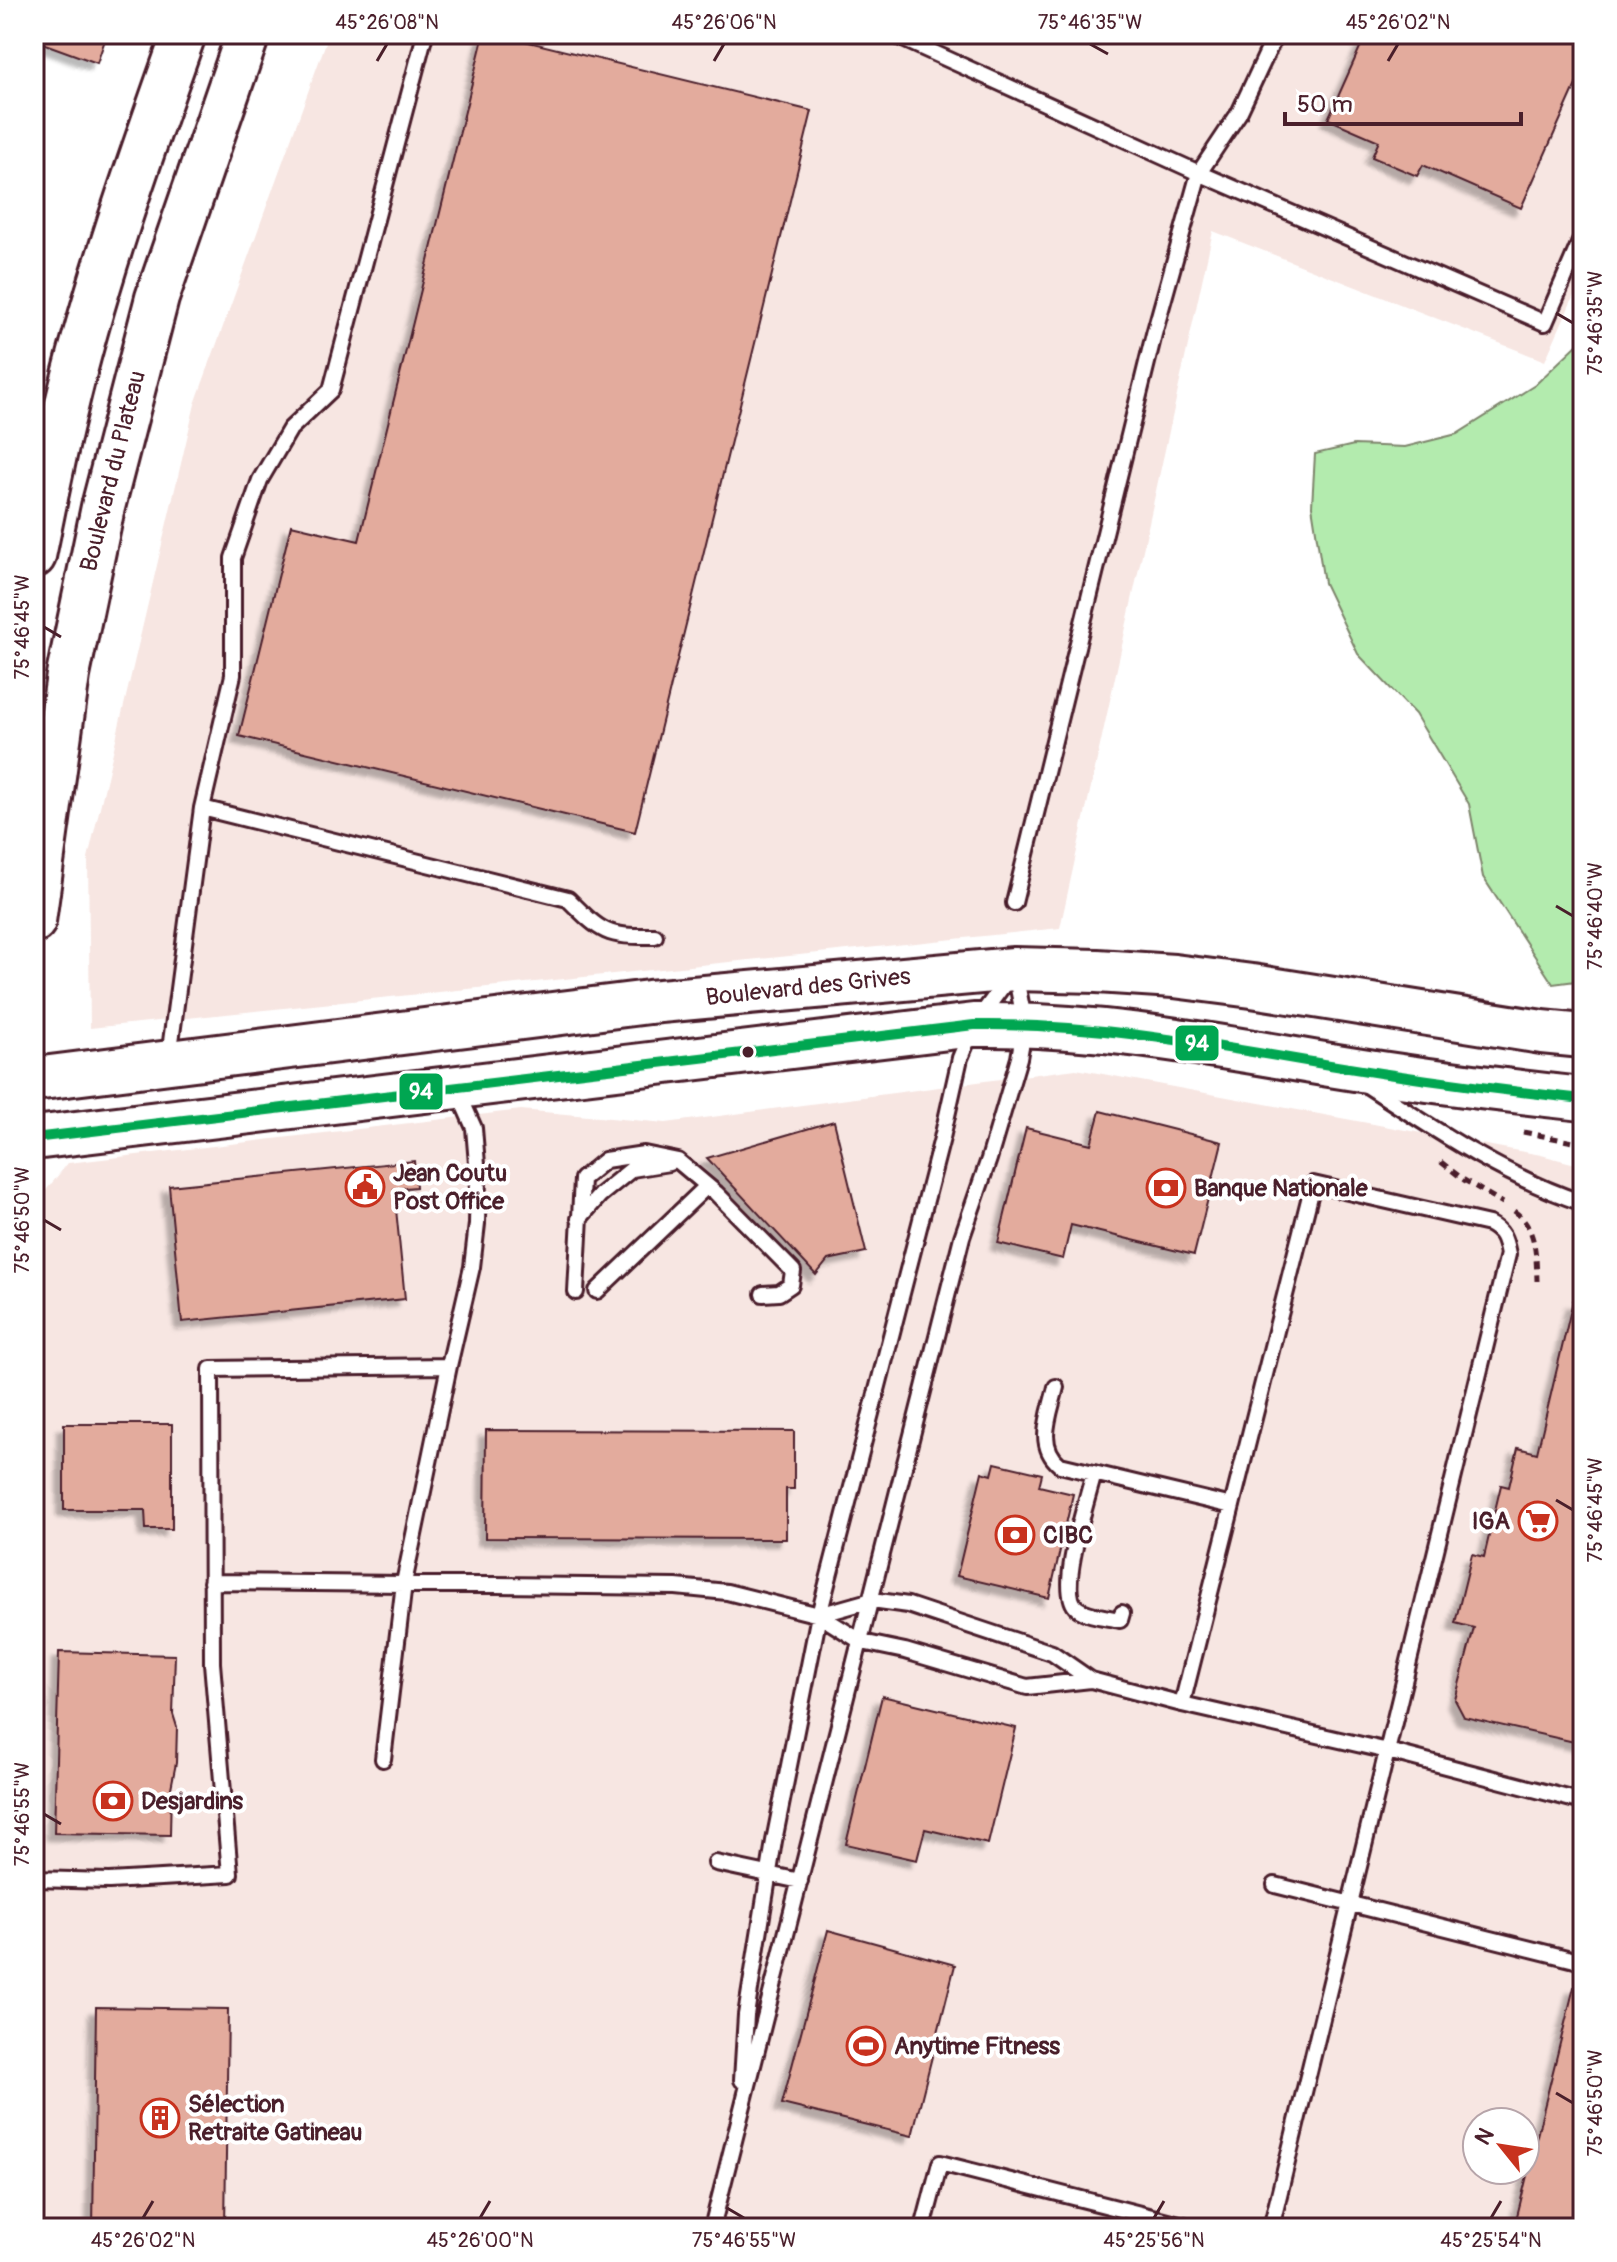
<svg xmlns="http://www.w3.org/2000/svg" width="1617" height="2262" viewBox="0 0 1617 2262" font-family="Pangolin,sans-serif">
<defs>
<filter id="shadow"><feDropShadow dx="-7" dy="7" stdDeviation="2" flood-color="#0004"/></filter>
</defs>
<rect width="100%" height="100%" fill="#fff"/>
<filter id="ink" filterUnits="userSpaceOnUse"><feTurbulence type="fractalNoise" baseFrequency=".0125" numOctaves="2"/><feDisplacementMap in="SourceGraphic" scale="16" xChannelSelector="R" yChannelSelector="G"/><feConvolveMatrix kernelMatrix="1 2 1 2 8 2 1 2 1" color-interpolation-filters="sRGB"/></filter>
<g filter="url(#ink)">
<path fill="#f7e6e2" fill-rule="evenodd" d="M 329,34 L 1583,34 L 1583,275 L 1545,361 L 1213,231 L 1060,928 L 90,1028 L 88,858 L 195,404 Z
M 1076,1069 L 1541,1155 L 1583,1166 L 1583,2228 L 34,2228 L 35,1204 L 68,1163 L 521,1110 L 666,1123 ZM 1477,2122 L 1525,2122 L 1525,2170 L 1477,2170 Z"/>
<path fill="#b3ebae" stroke="#7e856c" stroke-width="2" d="M 1583,333 L 1583,611 L 1580,624 L 1583,651 L 1583,980 L 1553,984 L 1483,877 L 1469,804 L 1415,714 L 1358,654 L 1324,583 L 1312,506 L 1315,454 L 1354,445 L 1405,447 L 1457,434 L 1535,385 L 1578,344 Z"/>
<path fill="#e3ab9d" stroke="#4a1f2b" stroke-width="2" filter="url(#shadow)" d="M 34,34 L 107,34 L 97,63 L 34,40 Z
M 484,34 L 496,34 L 812,111 L 635,832 L 239,736 L 291,525 L 359,541 Z
M 1366,34 L 1583,34 L 1583,69 L 1521,208 L 1423,165 L 1417,176 L 1372,157 L 1379,141 L 1328,119 Z
M 1100,1111 L 1222,1142 L 1194,1255 L 1071,1225 L 1063,1259 L 998,1243 L 1026,1128 L 1091,1144 Z
M 834,1121 L 866,1252 L 828,1260 L 816,1275 L 707,1158 Z
M 414,1161 L 416,1187 L 394,1189 L 405,1299 L 182,1322 L 169,1186 Z
M 1573,1301 L 1583,1303 L 1583,1744 L 1464,1717 L 1455,1700 L 1474,1628 L 1455,1623 L 1472,1554 L 1484,1557 L 1501,1485 L 1509,1487 L 1518,1448 L 1537,1453 Z
M 64,1424 L 172,1424 L 172,1529 L 146,1529 L 145,1510 L 64,1510 Z
M 486,1430 L 794,1431 L 794,1489 L 786,1489 L 786,1539 L 485,1538 Z
M 995,1463 L 1042,1474 L 1039,1486 L 1073,1494 L 1049,1598 L 957,1576 L 982,1472 L 992,1475 Z
M 59,1652 L 175,1655 L 173,1714 L 177,1727 L 176,1763 L 171,1788 L 170,1835 L 54,1833 Z
M 882,1696 L 1016,1728 L 988,1844 L 925,1829 L 917,1860 L 846,1844 Z
M 828,1930 L 955,1965 L 912,2136 L 782,2104 Z
M 1574,1987 L 1583,1988 L 1583,2228 L 1514,2228 Z
M 96,2007 L 228,2009 L 225,2228 L 93,2228 Z"/>
<g fill="none" stroke-linecap="round" stroke-linejoin="round">
<g stroke="#4a1f2b" stroke-width="20">
<path id="lane" d="M 892,34 L 1199,173 L 1545,323 L 1583,235
M 202,808 L 568,899 C 602,933 606,937 655,936
M 1014,903 L 1154,334 L 1199,173 L 1239,113 L 1276,34
M 169,1057 L 202,808 L 233,675 L 233,558 L 260,480 L 290,429 L 331,390 L 425,34
M 1365,1084 C 1434,1129 1504,1177 1583,1203
M 579,1219 L 600,1195 L 632,1169 L 669,1163
M 597,1291 L 707,1186
M 576,1292 L 582,1179 L 605,1160 L 644,1154 L 678,1161 L 716,1193 L 793,1271 L 791,1285 L 779,1293 L 763,1294
M 1056,1387 C 1050,1414 1035,1445 1060,1465 L 1232,1506
M 1094,1473 C 1088,1498 1056,1592 1077,1608 C 1088,1616 1107,1617 1120,1620 L 1122,1613
M 211,1582 L 676,1587 L 727,1592 L 819,1615 L 862,1642 L 905,1651 L 1027,1687 L 1091,1680
M 819,1615 L 872,1600 L 908,1605 L 1052,1653 L 1091,1680 L 1182,1704 L 1388,1751 L 1583,1802
M 1182,1704 L 1313,1184 L 1489,1224 C 1503,1231 1505,1239 1508,1254 L 1271,2228
M 383,1759 L 404,1583 L 449,1366
M 716,1863 L 800,1881
M 34,1879 L 109,1881 L 230,1874 L 212,1663 L 211,1369 L 449,1366 L 472,1267 L 477,1224 L 478,1176 L 474,1128 L 457,1090
M 1275,1885 L 1583,1962
M 742,2080 L 746,2015 L 774,1841 L 819,1615 L 942,1138 L 960,1058 L 974,1025 L 1010,976
M 712,2228 L 962,1237 L 989,1159 L 1019,1058 L 1025,1024 L 1015,973
M 923,2228 L 940,2163 L 1195,2228"/>
</g>
<g stroke="#4a1f2b" stroke-width="48">
<path id="secondary" d="M 34,556 C 44,508 53,460 65,412 C 95,284 140,158 184,34
M 34,921 L 68,675 L 103,507 L 157,298 L 248,34
M 34,1079 L 649,1002 L 1014,969 L 1097,971 L 1174,976 L 1252,986 L 1542,1032 L 1583,1036
M 34,1138 L 974,1025 C 1095,1023 1211,1045 1330,1065 C 1414,1079 1498,1090 1583,1099"/>
</g>
<path stroke="#4a1f2b" stroke-width="5" stroke-dasharray="8 6" stroke-linecap="butt" d="M 1523,1132 L 1583,1144
M 1441,1162 L 1464,1180 L 1503,1203
M 1514,1211 C 1537,1227 1536,1256 1537,1281"/>
<use href="#lane" stroke="#fff" stroke-width="14"/>
<use href="#secondary" stroke="#fff" stroke-width="42"/>
<g stroke="#fff" stroke-width="16">
<path id="bus-1" d="M 34,1138 L 974,1025 C 1095,1023 1211,1045 1330,1065 C 1414,1079 1498,1090 1583,1099"/>
</g>
<use href="#bus-1" stroke="#00a651" stroke-width="10"/>
</g>
</g>
<path fill="none" stroke="#4a1f2b" stroke-width="3" d="M 1090,44 L 1108,54M 377,61 L 387,44M 714,61 L 724,44M 1388,61 L 1398,44M 1556,313 L 1573,323M 44,627 L 61,637M 1556,906 L 1573,916M 44,1220 L 61,1230M 1556,1500 L 1573,1510M 44,1814 L 61,1824M 1556,2093 L 1573,2103M 727,2208 L 744,2218M 143,2218 L 153,2201M 480,2218 L 490,2201M 1154,2218 L 1164,2201M 1491,2218 L 1501,2201"/>
<defs>
<g id="civic-ring" transform="scale(2)"><circle r="9.5" fill="#fff" stroke="#c8321e" stroke-width="1.5"/><path d="M-.6-6.5H3V-4.5H.6V-3L4-1V1h2V6H-6V1h2V-1L-.6-3ZM-1.2 2.5V6h2.4V2.5Z" fill="#c8321e"/></g>
<g id="bank-ring" transform="scale(2)"><circle r="9.5" fill="#fff" stroke="#c8321e" stroke-width="1.5"/><path d="M-6-4H6V4H-6ZM0-2.3a2.3 2.3 0 1 0 0 4.6a2.3 2.3 0 1 0 0-4.6Z" fill="#c8321e"/></g>
<g id="supermarket-ring" transform="scale(2)"><circle r="9.5" fill="#fff" stroke="#c8321e" stroke-width="1.5"/><path d="M-6-5.5h2.5l.6 2H6L4.5 2H-2.5L-4.4-4H-6ZM-1.5 3.2a1.3 1.3 0 1 0 .1 0ZM3 3.2a1.3 1.3 0 1 0 .1 0Z" fill="#c8321e"/></g>
<g id="stadium-ring" transform="scale(2)"><circle r="9.5" fill="#fff" stroke="#c8321e" stroke-width="1.5"/><path d="M0-5a6.5 5 0 1 0 0 10a6.5 5 0 1 0 0-10ZM-3.5-1.8h7v3.6h-7Z" fill="#c8321e"/></g>
<g id="building-ring" transform="scale(2)"><circle r="9.5" fill="#fff" stroke="#c8321e" stroke-width="1.5"/><path d="M-4-6H4V6H1V3H-1V6H-4ZM-2.5-4.3h1.7v1.8h-1.7ZM.8-4.3h1.7v1.8H.8ZM-2.5-1h1.7V.8h-1.7ZM.8-1h1.7V.8H.8Z" fill="#c8321e"/></g>
</defs>
<g fill-rule="evenodd">
<use href="#civic-ring" x="365" y="1187"/>
<use href="#bank-ring" x="1166" y="1188"/>
<use href="#supermarket-ring" x="1538" y="1521"/>
<use href="#bank-ring" x="1015" y="1535"/>
<use href="#bank-ring" x="113" y="1801"/>
<use href="#stadium-ring" x="866" y="2046"/>
<use href="#building-ring" x="160" y="2118"/>
</g>
<circle fill="#4a1f2b" stroke="#fff" stroke-width="3" cx="748" cy="1052" r="7"/>
<g text-anchor="middle" dominant-baseline="central" stroke-width="8" stroke-linejoin="round" paint-order="stroke">
<g font-size="24" fill="#4a1f2b" stroke="#fff">
<text transform="translate(113 471) rotate(-76)">Boulevard du Plateau</text>
<text transform="translate(808 987) rotate(-6)">Boulevard des Grives</text>
</g>
<g font-size="24" font-weight="bold" fill="#4a1f2b" stroke="#fff" text-anchor="start">
<text x="393" y="1173">Jean Coutu<tspan x="393" dy="28">Post Office</tspan></text>
<text x="1194" y="1188">Banque Nationale</text>
<text x="1510" y="1521" text-anchor="end">IGA</text>
<text x="1043" y="1535">CIBC</text>
<text x="141" y="1801">Desjardins</text>
<text x="894" y="2046">Anytime Fitness</text>
<text x="188" y="2104">Sélection<tspan x="188" dy="28">Retraite Gatineau</tspan></text>
</g>
</g>
<g stroke="#fff" stroke-width="3">
<rect x="1174" y="1024" width="46" height="38" rx="8" fill="#00a651"/>
<rect x="398" y="1072" width="46" height="39" rx="8" fill="#00a651"/>
</g>
<g font-size="22" text-anchor="middle" font-weight="bold" fill="#fff">
<text x="1197" y="1051">94</text>
<text x="421" y="1099">94</text>
</g>
<rect width="1617" height="2262" fill="none" stroke="#fff" stroke-width="88"/>
<g transform="translate(1501 2146) rotate(300)"><circle r="38" fill="#ffffff" stroke="#b7a5aa" stroke-width="2"/>
<path d="M0-6L14 30L0 20L-14 30Z" fill="#c8321e"/>
<text y="-12" font-size="22" font-weight="bold" text-anchor="middle" fill="#4a1f2b">N</text>
</g>
<path d="M1285 112v12h236v-12" fill="none" stroke="#4a1f2b" stroke-width="4"/>
<text x="1297" y="112" font-size="24" fill="#4a1f2b" stroke="#ffffff" stroke-width="6" paint-order="stroke">50 m</text>
<rect x="44" y="44" width="1529" height="2174" fill="none" stroke="#4a1f2b" stroke-width="3"/>
<g font-size="20" text-anchor="middle" fill="#4a1f2b">
<text x="387" y="29">45°26'08"N</text>
<text x="724" y="29">45°26'06"N</text>
<text x="1090" y="29">75°46'35"W</text>
<text x="1398" y="29">45°26'02"N</text>
<text transform="translate(1595 323) rotate(-90)" y="7">75°46'35"W</text>
<text transform="translate(22 627) rotate(-90)" y="7">75°46'45"W</text>
<text transform="translate(1595 916) rotate(-90)" y="7">75°46'40"W</text>
<text transform="translate(22 1220) rotate(-90)" y="7">75°46'50"W</text>
<text transform="translate(1595 1510) rotate(-90)" y="7">75°46'45"W</text>
<text transform="translate(22 1814) rotate(-90)" y="7">75°46'55"W</text>
<text transform="translate(1595 2103) rotate(-90)" y="7">75°46'50"W</text>
<text x="143" y="2247">45°26'02"N</text>
<text x="480" y="2247">45°26'00"N</text>
<text x="744" y="2247">75°46'55"W</text>
<text x="1154" y="2247">45°25'56"N</text>
<text x="1491" y="2247">45°25'54"N</text>
</g>
</svg>
